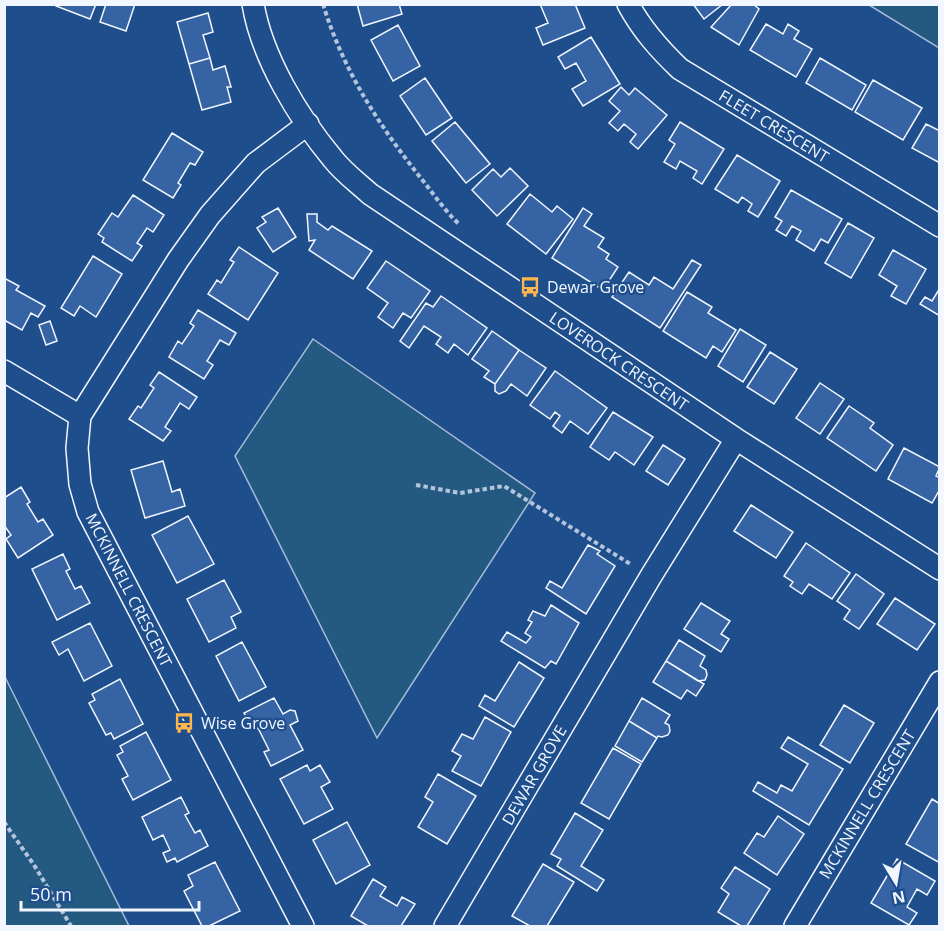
<svg xmlns="http://www.w3.org/2000/svg" width="944" height="931" viewBox="0 0 944 931" font-family="'Open Sans',sans-serif">
<rect width="100%" height="100%" fill="#1f4e8c"/>
<path fill="#245a82" stroke="#a8bbd7" stroke-width="1.5" d="M 869,5 L 939,5 L 939,48 Z
M 313,339 L 535,493 L 377,738 L 235,456 Z
M 5,677 L 129,926 L 5,926 Z"/>
<path fill="#3563a3" stroke="#f2f6ff" stroke-width="1.5" d="M 56,4 L 96,4 L 90,19 L 56,6 Z
M 106,4 L 135,4 L 126,31 L 100,22 Z
M 357,4 L 399,4 L 402,14 L 363,26 Z
M 540,4 L 575,4 L 585,28 L 543,45 L 536,28 L 548,23 Z
M 693,4 L 723,4 L 704,19 Z
M 732,4 L 753,4 L 759,9 L 739,45 L 711,27 Z
M 208,13 L 213,32 L 203,35 L 210,58 L 189,64 L 177,22 Z
M 766,24 L 783,34 L 788,24 L 799,31 L 794,39 L 812,49 L 796,77 L 750,50 Z
M 398,25 L 420,66 L 393,81 L 371,40 Z
M 591,37 L 620,84 L 583,106 L 572,89 L 586,81 L 576,63 L 565,69 L 558,57 Z
M 210,58 L 213,70 L 225,66 L 231,87 L 227,87 L 231,102 L 202,110 L 189,64 Z
M 820,58 L 866,85 L 852,110 L 806,83 Z
M 425,78 L 452,118 L 426,135 L 400,96 Z
M 873,80 L 922,108 L 903,140 L 855,112 Z
M 621,87 L 629,95 L 635,88 L 667,115 L 638,149 L 630,142 L 636,134 L 624,124 L 618,131 L 609,123 L 620,111 L 609,101 Z
M 455,122 L 490,164 L 466,183 L 432,141 Z
M 680,122 L 724,149 L 702,184 L 693,178 L 697,171 L 680,161 L 676,169 L 664,162 L 675,144 L 669,140 Z
M 926,124 L 940,131 L 940,163 L 912,148 Z
M 172,133 L 203,152 L 195,165 L 190,163 L 178,183 L 181,185 L 173,198 L 143,180 Z
M 737,155 L 780,181 L 758,217 L 748,211 L 752,204 L 742,197 L 738,203 L 715,189 Z
M 510,168 L 528,186 L 497,216 L 472,190 L 493,169 L 501,177 Z
M 791,190 L 842,219 L 828,243 L 821,239 L 814,251 L 796,240 L 801,231 L 792,226 L 786,236 L 776,230 L 782,221 L 775,217 Z
M 530,194 L 552,212 L 557,206 L 573,219 L 546,254 L 507,224 Z
M 133,195 L 164,215 L 153,232 L 147,228 L 137,243 L 142,246 L 132,261 L 102,242 L 104,238 L 98,234 L 112,213 L 118,217 Z
M 278,208 L 296,237 L 273,252 L 257,228 L 266,222 L 262,217 Z
M 583,208 L 592,214 L 584,226 L 604,238 L 598,247 L 609,254 L 606,259 L 618,267 L 603,290 L 552,258 Z
M 307,214 L 317,214 L 317,222 L 328,230 L 332,226 L 372,251 L 353,279 L 309,250 L 315,240 L 309,241 Z
M 848,223 L 874,238 L 851,278 L 825,263 Z
M 239,247 L 278,273 L 248,320 L 208,294 L 217,280 L 221,283 L 234,262 L 230,260 Z
M 893,250 L 926,269 L 906,304 L 891,296 L 897,286 L 879,275 Z
M 93,256 L 122,274 L 96,317 L 80,306 L 74,316 L 61,308 Z
M 692,260 L 701,265 L 660,328 L 612,297 L 629,272 L 649,285 L 654,277 L 673,289 Z
M 386,261 L 430,291 L 411,318 L 403,313 L 393,328 L 378,317 L 388,303 L 367,288 Z
M 4,278 L 19,286 L 16,290 L 45,306 L 38,317 L 31,313 L 22,330 L 4,320 Z
M 940,288 L 940,316 L 920,304 L 925,297 L 932,301 Z
M 687,292 L 712,307 L 708,313 L 736,330 L 722,352 L 713,346 L 706,358 L 663,331 Z
M 441,296 L 487,328 L 468,355 L 454,344 L 448,353 L 436,344 L 441,337 L 424,326 L 409,348 L 400,341 L 426,303 L 433,307 Z
M 198,310 L 236,333 L 229,345 L 220,340 L 207,361 L 213,365 L 204,379 L 169,357 L 178,341 L 182,344 L 194,326 L 190,323 Z
M 50,321 L 57,341 L 46,345 L 39,325 Z
M 740,329 L 766,345 L 743,382 L 718,366 Z
M 492,331 L 519,350 L 495,384 L 484,377 L 489,371 L 472,359 Z
M 519,350 L 546,368 L 527,396 L 511,384 L 506,391 L 499,394 L 495,391 L 495,384 Z
M 770,352 L 797,369 L 774,404 L 747,387 Z
M 555,371 L 607,408 L 588,434 L 570,421 L 562,433 L 553,426 L 560,416 L 555,412 L 550,419 L 530,405 Z
M 159,372 L 197,397 L 189,409 L 180,403 L 165,427 L 171,431 L 163,441 L 129,419 L 138,406 L 141,408 L 154,388 L 150,385 Z
M 820,383 L 844,399 L 820,434 L 796,418 Z
M 849,406 L 874,423 L 870,428 L 893,445 L 876,471 L 827,438 Z
M 613,412 L 653,437 L 634,465 L 615,452 L 609,460 L 590,447 Z
M 663,445 L 685,459 L 668,485 L 646,471 Z
M 904,448 L 940,467 L 936,476 L 940,478 L 940,489 L 932,503 L 888,479 Z
M 163,461 L 172,492 L 180,489 L 185,506 L 145,518 L 131,470 Z
M 21,487 L 30,502 L 27,504 L 38,522 L 43,519 L 53,535 L 18,558 L 6,539 L 11,535 L 4,525 L 4,498 Z
M 751,505 L 793,532 L 776,558 L 734,531 Z
M 188,516 L 214,564 L 177,583 L 152,535 Z
M 806,543 L 850,573 L 832,599 L 809,584 L 802,594 L 790,586 L 793,582 L 784,576 Z
M 588,545 L 600,551 L 597,554 L 615,566 L 586,614 L 546,588 L 550,581 L 562,588 Z
M 63,554 L 70,569 L 66,571 L 75,589 L 81,586 L 90,603 L 57,620 L 32,569 Z
M 856,574 L 884,594 L 859,629 L 844,619 L 850,610 L 837,601 Z
M 224,580 L 241,612 L 231,617 L 236,628 L 209,642 L 187,599 Z
M 895,598 L 935,624 L 917,650 L 877,624 Z
M 701,603 L 730,621 L 721,634 L 729,639 L 721,652 L 684,629 Z
M 551,605 L 579,623 L 556,664 L 551,661 L 545,668 L 501,641 L 507,632 L 526,643 L 531,637 L 525,633 L 532,622 L 528,620 L 533,611 L 545,616 Z
M 90,623 L 112,666 L 84,681 L 68,649 L 59,655 L 52,642 Z
M 679,640 L 705,656 L 700,666 L 706,670 L 707,675 L 705,680 L 698,681 L 666,661 Z
M 242,642 L 266,687 L 239,701 L 216,656 Z
M 666,661 L 704,684 L 696,696 L 687,690 L 681,699 L 653,682 Z
M 519,662 L 544,678 L 514,727 L 479,706 L 485,695 L 495,701 Z
M 120,679 L 143,724 L 114,739 L 111,733 L 106,735 L 89,703 L 95,700 L 92,694 Z
M 274,698 L 283,714 L 290,710 L 295,711 L 298,721 L 290,725 L 303,750 L 271,766 L 264,752 L 269,750 L 258,728 L 254,730 L 244,713 Z
M 642,698 L 670,715 L 665,723 L 669,725 L 670,731 L 668,735 L 662,737 L 658,736 L 657,738 L 629,721 Z
M 844,705 L 874,723 L 850,763 L 820,745 Z
M 485,717 L 511,732 L 481,786 L 452,771 L 461,756 L 452,751 L 462,734 L 473,739 Z
M 629,721 L 657,738 L 642,762 L 615,746 Z
M 146,732 L 171,780 L 133,800 L 122,779 L 128,776 L 117,755 L 123,752 L 120,746 Z
M 788,737 L 843,769 L 809,825 L 753,791 L 758,782 L 777,793 L 781,785 L 792,791 L 808,764 L 781,748 Z
M 613,748 L 641,764 L 609,819 L 581,803 Z
M 307,765 L 310,771 L 320,765 L 330,782 L 321,787 L 333,809 L 304,824 L 280,779 Z
M 438,774 L 476,796 L 447,844 L 418,827 L 433,802 L 425,797 Z
M 181,797 L 189,813 L 185,815 L 195,833 L 200,830 L 208,846 L 177,862 L 175,858 L 167,862 L 163,853 L 170,850 L 163,835 L 153,840 L 142,817 Z
M 932,799 L 940,804 L 940,863 L 906,844 Z
M 575,813 L 603,830 L 581,866 L 604,880 L 597,891 L 557,866 L 561,859 L 551,854 Z
M 778,816 L 804,834 L 777,875 L 744,853 L 757,833 L 764,837 Z
M 347,822 L 370,865 L 336,884 L 313,840 Z
M 897,859 L 935,881 L 927,895 L 917,889 L 907,907 L 917,913 L 909,925 L 871,903 Z
M 215,862 L 240,911 L 209,926 L 202,926 L 184,891 L 193,886 L 188,875 Z
M 543,864 L 574,882 L 547,926 L 530,926 L 512,916 Z
M 735,867 L 770,889 L 747,926 L 741,926 L 718,912 L 729,894 L 721,888 Z
M 373,879 L 386,887 L 380,896 L 397,906 L 402,897 L 415,904 L 401,926 L 368,926 L 351,916 Z"/>
<g fill="none" stroke-linecap="round" stroke-linejoin="round">
<g stroke="#f2f6ff" stroke-width="24">
<path id="street" d="M 253,4 C 262,58 299,118 333,159 C 343,172 358,183 370,194 L 736,439 L 940,569
M 628,4 C 642,30 659,49 680,69 L 940,226
M 4,371 L 80,416
M 303,926 L 88,512 L 80,484 L 77,448 L 80,416 L 178,260 L 210,215 L 256,163 L 308,124
M 445,926 L 651,576 L 736,439
M 795,926 L 940,682"/>
</g>
<path stroke="#b3c4dc" stroke-width="4" stroke-dasharray="4.5 3" stroke-linecap="butt" d="M 323,4 C 343,70 378,124 420,177 C 433,193 444,210 459,224
M 416,485 L 460,493 L 504,486 L 632,565
M 4,822 L 34,865 L 71,926"/>
<use href="#street" stroke="#1f4e8c" stroke-width="21"/>
</g>
<defs>
<g id="bus-bare" transform="scale(1.62)"><path d="M-5-6H5V4H4V6H2V4H-2V6H-4V4H-5ZM-3.5-4V0h7V-4ZM-3.5 1.2v1.5H-2V1.2ZM2 1.2v1.5H3.5V1.2Z" fill="#ffb74d" stroke="#1f4e8c" stroke-width="2.5" paint-order="stroke"/></g>
</defs>
<g fill-rule="evenodd">
<use href="#bus-bare" x="530" y="287"/>
<use href="#bus-bare" x="184" y="723"/>
</g>
<g text-anchor="middle" dominant-baseline="central" stroke-width="4.5" stroke-linejoin="round" paint-order="stroke">
<g font-size="16" fill="#f2f6ff" stroke="#1f4e8c">
<text transform="translate(774 126) rotate(31)">FLEET CRESCENT</text>
<text transform="translate(619 361) rotate(34)">LOVEROCK CRESCENT</text>
<text transform="translate(129 590) rotate(63)">MCKINNELL CRESCENT</text>
<text transform="translate(534 775) rotate(-60)">DEWAR GROVE</text>
<text transform="translate(867 804) rotate(-59)">MCKINNELL CRESCENT</text>
</g>
<g font-size="16" fill="#f2f6ff" stroke="#1f4e8c" text-anchor="start">
<text x="547" y="287">Dewar Grove</text>
<text x="201" y="723">Wise Grove</text>
</g>
</g>
<rect width="944" height="931" fill="none" stroke="#f2f6ff" stroke-width="12"/>
<g transform="translate(896 883) rotate(169)" stroke="#1f4e8c" stroke-width="4.5" paint-order="stroke">
<path d="M0-4.5L10 22L0 15L-10 22Z" fill="#f2f6ff"/>
<text y="-9" font-size="16" font-weight="bold" text-anchor="middle" fill="#f2f6ff">N</text>
</g>
<path d="M21 901v9h178v-9" fill="none" stroke="#f2f6ff" stroke-width="3"/>
<text x="30" y="901" font-size="18" fill="#f2f6ff" stroke="#1f4e8c" stroke-width="4.5" paint-order="stroke">50 m</text>
</svg>
